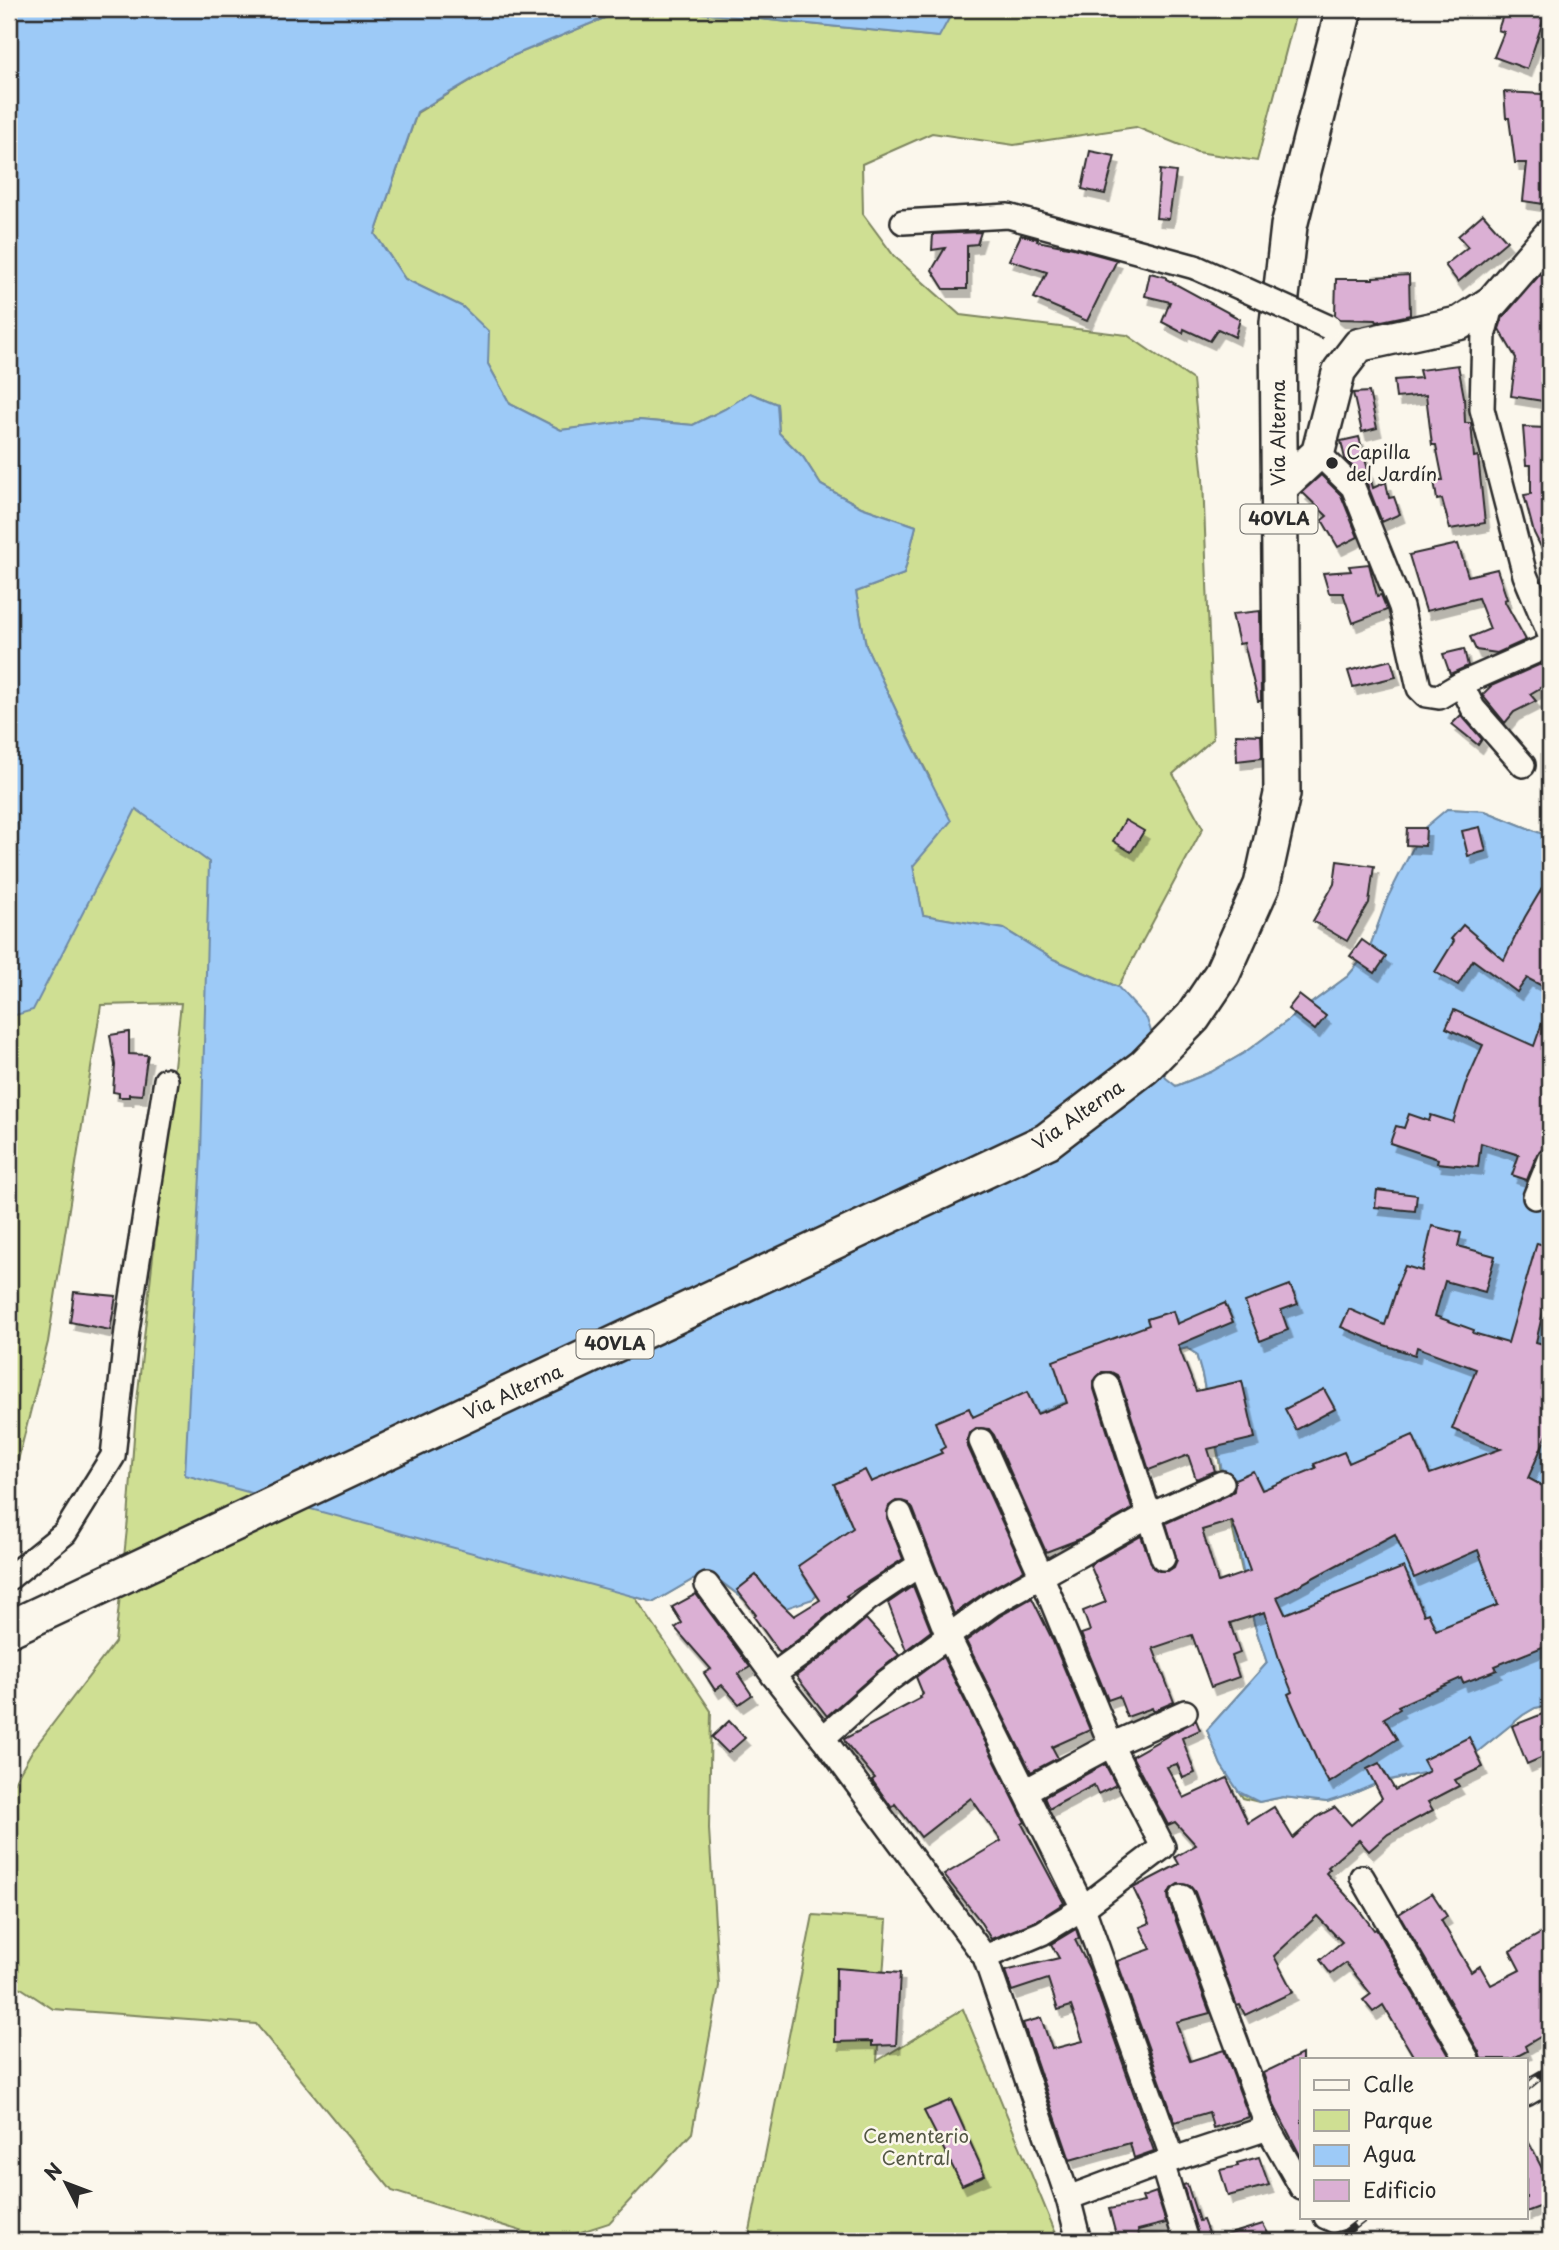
<svg xmlns="http://www.w3.org/2000/svg" width="1559" height="2250" viewBox="0 0 1559 2250" font-family="'Playpen Sans',sans-serif">
<style>
.green{fill:#cfdf93;stroke:#7d855f;stroke-width:2}
.water{fill:#9dcaf7;stroke:#6f8aa5;stroke-width:2}
.building{fill:#dbb0d4;stroke:#2b2b2b;stroke-width:2;fill-rule:evenodd;filter:url(#shadow)}
.lines{fill:none;stroke-linecap:round;stroke-linejoin:round}
.minor-casing{stroke:#2b2b2b;stroke-width:28}
.secondary-casing{stroke:#2b2b2b;stroke-width:37}
.primary-casing{stroke:#2b2b2b;stroke-width:40}
.minor{stroke:#fbf7ec;stroke-width:23}
.secondary{stroke:#fbf7ec;stroke-width:32}
.primary{stroke:#fbf7ec;stroke-width:35}
.rail-casing{stroke:#2b2b2b;stroke-width:8}
.rail{stroke:#fbf7ec;stroke-width:5;stroke-dasharray:16;stroke-linecap:butt}
.minor-bridge-casing{stroke:#2b2b2b;stroke-width:28;stroke-linecap:butt}
.minor-bridge{stroke:#fbf7ec;stroke-width:23}
.poi-dot{fill:#2b2b2b;stroke:#fbf7ec;stroke-width:2.5}
.labels{text-anchor:middle;stroke-width:5;stroke-linejoin:round;paint-order:stroke}
.shield{fill:#fbf7ec;stroke:#696865;stroke-width:2}
.shield-label{font-size:18px;font-weight:bold;fill:#2b2b2b}
.street-label{font-size:19px;fill:#2b2b2b;stroke:#fbf7ec}
.poi-label{font-size:19px;fill:#2b2b2b;stroke:#fbf7ec;text-anchor:start}
.park-label{font-size:19px;fill:#545845;stroke:#fbf7ec}
</style>
<defs>
<filter id="shadow"><feDropShadow dx="4.5" dy="8" stdDeviation="0" flood-color="#0004"/></filter>
</defs>
<rect width="100%" height="100%" fill="#fbf7ec"/>
<filter id="ink" filterUnits="userSpaceOnUse"><feTurbulence type="fractalNoise" baseFrequency=".0143" numOctaves="2"/><feDisplacementMap in="SourceGraphic" scale="14" xChannelSelector="R" yChannelSelector="G"/><feConvolveMatrix kernelMatrix="1 2 1 2 8 2 1 2 1" color-interpolation-filters="sRGB"/></filter>
<g filter="url(#ink)">
<g class="green">
<path d="M626,9H660L938,37L954,9H1297L1257,161L1197,152L1136,127L1014,145L932,133L862,164L863,214L894,256L960,315L1127,335L1193,380L1203,479L1213,739L1173,774L1203,828L1118,987L1053,959L1004,929L923,915L913,866L931,780L908,736L866,646L856,592L904,574L916,526L861,507L821,485L803,457L779,433L777,404L750,393L725,409L693,425L639,420L561,430L510,404L488,364L463,307L405,279L375,234L417,113L510,57Z"/>
<path d="M9,676L1176,1086L1211,1072L1244,1053L1348,976L1368,952L1384,910L1447,809L1485,811L1550,837V1036L1547,1038L1522,1175L1535,1197L1550,1206V1705L1535,1708L1523,1715L1476,1753L1442,1769L1380,1782L1352,1794L1327,1802L1283,1797L1259,1802L1243,1798L1221,1765L1207,1730L1267,1663L1254,1623L1222,1483L1219,1460L1202,1375L1196,1354L1187,1348L1164,1354L1074,1399L1004,1425L942,1453L891,1516L813,1599L753,1606L714,1577L692,1580L654,1602L635,1597L711,1711L709,1829L719,1986L692,2133L609,2223L553,2241L392,2191L256,2024L53,2009L9,1980V1791L32,1751L115,1642L128,1519L136,1410L181,1003L101,1005L48,1342L11,1488L9,1489Z"/>
<path d="M813,1915L887,1920L877,2061L963,2009L1059,2241H748Z"/>
</g>
<g class="water">
<path d="M9,9H626L510,57L417,112L375,234L405,279L463,307L489,332L488,364L510,404L561,430L639,420L693,425L725,409L750,393L777,404L779,433L803,457L821,485L861,507L916,526L904,574L856,592L866,646L908,736L951,821L913,866L923,915L1004,929L1053,959L1118,987L1147,1019L1166,1078L1176,1086L1211,1072L1244,1053L1348,976L1368,952L1388,897L1422,830L1447,809L1485,811L1550,837V1036L1547,1038L1522,1175L1535,1197L1550,1206V1705L1535,1708L1523,1715L1476,1753L1442,1769L1380,1782L1352,1794L1327,1802L1283,1797L1259,1802L1239,1792L1221,1765L1207,1730L1267,1663L1254,1623L1202,1375L1196,1354L1187,1348L1164,1354L1074,1399L1004,1425L942,1453L891,1516L813,1599L777,1611L753,1606L715,1577L692,1580L654,1602L185,1475L201,1154L209,862L136,809L33,1010L9,1017Z"/>
<path d="M660,9H954L939,37Z"/>
</g>
<g class="building">
<path d="M1505,9H1547L1527,69L1494,57L1504,32L1498,30Z"/>
<path d="M1504,92L1543,94L1550,156L1544,204L1523,201L1527,163H1515L1509,118H1506Z"/>
<path d="M1090,151L1115,156L1105,194L1082,189Z"/>
<path d="M1160,170L1176,172L1169,219L1156,218Z"/>
<path d="M1483,214L1507,241L1458,282L1445,265L1468,247L1458,236Z"/>
<path d="M981,232L977,244L967,245V289H944L932,270L945,248L932,250L933,234Z"/>
<path d="M1021,235L1038,239L1037,241L1073,248L1117,260L1087,321L1034,298L1047,272L1009,260Z"/>
<path d="M1550,263V300L1542,309L1550,316V359L1544,365L1543,401L1511,396L1516,358L1499,329L1503,317Z"/>
<path d="M1150,273L1166,277V279L1240,319L1235,337L1218,329L1210,341L1184,329L1183,333L1162,322L1170,302L1145,296Z"/>
<path d="M1409,275L1410,315L1377,322L1376,320L1340,319L1335,315L1336,279H1373V277Z"/>
<path d="M1458,365L1464,397L1465,423H1471L1474,457L1478,456L1485,523L1450,529L1442,499L1437,500L1434,480H1443L1436,445H1432L1426,395L1396,398L1394,380L1421,378L1419,370Z"/>
<path d="M1369,392L1377,428L1362,432L1353,393Z"/>
<path d="M1523,427L1546,428V447H1549L1548,468H1550V565L1534,533L1524,495L1531,494V465H1526Z"/>
<path d="M1359,437L1373,488L1386,482L1389,498L1394,497L1400,514L1382,522L1366,481L1345,459L1341,441Z"/>
<path d="M1321,475L1341,495L1358,537L1338,547L1322,520L1327,516L1302,492Z"/>
<path d="M1458,544L1468,576L1497,569L1507,599L1504,600L1526,640L1497,653L1476,650L1470,637L1490,629L1478,598L1426,611L1409,555Z"/>
<path d="M1369,564L1377,596L1381,595L1387,610L1353,623L1343,593H1329L1323,573L1351,571L1349,566Z"/>
<path d="M1260,611L1261,701H1258L1244,643L1239,644L1232,614Z"/>
<path d="M1464,649L1468,666L1450,674L1443,654Z"/>
<path d="M1391,660L1396,677L1353,687L1348,671Z"/>
<path d="M1541,664L1550,682L1530,694L1536,701L1514,712L1505,723L1482,695L1491,686Z"/>
<path d="M1461,715L1482,739L1478,745L1452,724Z"/>
<path d="M1236,734L1261,735L1262,758L1237,761Z"/>
<path d="M1125,820L1144,831L1131,852L1113,841Z"/>
<path d="M1480,827L1486,851L1468,856L1462,831Z"/>
<path d="M1407,828H1426L1425,846L1406,845Z"/>
<path d="M1337,861L1374,866L1369,903L1347,941L1313,921L1334,884Z"/>
<path d="M1550,875V990L1527,978L1517,992L1473,960L1458,985L1435,972L1454,941L1451,939L1463,925L1504,960L1525,917Z"/>
<path d="M1362,940L1386,957L1375,973L1350,956Z"/>
<path d="M1299,995L1326,1016L1315,1030L1288,1009Z"/>
<path d="M1548,1006H1550V1127L1543,1146L1547,1147L1537,1154L1527,1180L1512,1175L1519,1155L1481,1143L1478,1167L1437,1163L1438,1159L1390,1143L1396,1126L1404,1128L1409,1114L1429,1121L1431,1115L1453,1122L1465,1085L1483,1045L1446,1028L1454,1010L1534,1046Z"/>
<path d="M129,1032V1054L148,1055L146,1065L142,1095L129,1094V1097H119V1093L113,1092L115,1065L110,1035Z"/>
<path d="M1377,1190L1417,1195L1415,1211L1375,1207Z"/>
<path d="M1432,1226L1461,1233L1458,1246L1495,1256L1485,1292L1445,1281L1435,1316L1474,1330L1473,1333L1508,1343L1537,1243L1550,1247V1305L1545,1303L1536,1342L1550,1346V1428L1528,1478L1550,1490V1644L1495,1666L1497,1670L1463,1683L1461,1678L1398,1706L1400,1709L1384,1718L1397,1739L1329,1783L1319,1765L1288,1694L1292,1692L1280,1662L1265,1612L1230,1623L1240,1653L1232,1656L1239,1677L1211,1687L1192,1635L1153,1648L1174,1702L1153,1711L1152,1708L1127,1717L1119,1696L1108,1700L1081,1634L1090,1631L1083,1611L1106,1602L1090,1565L1141,1536L1153,1568L1159,1571H1168L1174,1567L1177,1560L1166,1523L1228,1495L1234,1491L1235,1479L1253,1471L1262,1490L1316,1468L1314,1464L1344,1452L1349,1463L1413,1435L1430,1474L1501,1449L1452,1429L1476,1369L1417,1347L1415,1355L1384,1345L1341,1327L1349,1309L1385,1325L1398,1285H1397L1405,1266L1422,1271ZM1232,1521L1250,1571L1218,1582L1202,1530ZM1395,1534L1414,1578L1478,1550L1498,1605L1436,1630L1428,1613L1424,1615L1404,1567L1285,1614L1277,1597Z"/>
<path d="M1290,1285L1298,1304L1281,1310L1288,1330L1260,1341L1245,1302Z"/>
<path d="M74,1292L116,1296L110,1330L70,1322Z"/>
<path d="M1225,1303L1233,1322L1178,1345L1196,1391L1242,1381L1255,1438L1208,1449L1215,1471L1196,1479L1188,1455L1149,1470L1120,1381L1117,1375L1111,1372H1102L1094,1381V1389L1132,1509L1080,1539L1046,1552L994,1435L989,1429L976,1428L969,1433L967,1440L968,1447L1024,1570L985,1592L954,1614L913,1509L908,1503L896,1501L889,1506L887,1518L903,1559L846,1596L848,1598L807,1633L780,1653L754,1617L756,1615L737,1590L756,1575L769,1592L794,1616L820,1600L798,1566L853,1528L834,1484L865,1470L871,1482L942,1453L940,1450L945,1447L935,1422L969,1408L973,1417L1027,1392L1037,1414L1067,1403L1053,1361L1149,1325L1147,1319L1173,1311L1177,1324Z"/>
<path d="M1324,1389L1335,1409L1296,1430L1285,1409Z"/>
<path d="M913,1586L931,1631L906,1650L888,1603Z"/>
<path d="M696,1594L750,1667L738,1674L752,1695L739,1704L722,1685L715,1690L704,1673L711,1669L675,1628L682,1623L672,1607Z"/>
<path d="M1032,1598L1052,1639L1090,1730L1052,1747L1058,1758L1031,1772L966,1641L1000,1616Z"/>
<path d="M866,1619L899,1655L877,1672L827,1716L796,1676L825,1655Z"/>
<path d="M943,1657L1025,1822L1022,1824L1064,1903L1036,1921L991,1939L978,1918L944,1875L1001,1841L971,1798L921,1837L895,1804L892,1808L872,1780L875,1778L845,1742L844,1739L921,1698L920,1697L923,1694L916,1677Z"/>
<path d="M1550,1711V1754L1527,1764L1512,1726Z"/>
<path d="M1196,1720L1200,1730L1182,1738L1195,1773L1183,1778L1177,1764L1167,1767L1184,1798L1227,1778L1248,1823L1274,1807L1293,1838L1318,1816L1335,1807L1351,1825L1382,1798L1367,1769L1379,1763L1395,1790L1429,1771L1423,1760L1469,1737L1483,1767L1455,1780L1459,1786L1428,1802L1433,1810L1388,1834L1369,1851L1359,1840L1328,1867L1330,1869L1326,1873L1356,1906L1374,1930L1376,1929L1451,2059H1415L1383,2005L1373,2012L1363,2000L1371,1994L1346,1963L1331,1974L1320,1960L1342,1942L1317,1916L1274,1956L1293,1992L1245,2015L1240,2005L1237,2006L1195,1892L1190,1886L1178,1884L1171,1889L1168,1895L1169,1902L1210,2013L1176,2022L1190,2061L1224,2050L1249,2117L1213,2128L1209,2112L1175,2122L1117,1961L1151,1949L1140,1927L1150,1923L1133,1888L1179,1864L1175,1857L1196,1845L1175,1822L1168,1825L1132,1756Z"/>
<path d="M729,1721L745,1738L728,1753L712,1737Z"/>
<path d="M1105,1764L1116,1785L1098,1794L1094,1785L1049,1809L1044,1797Z"/>
<path d="M1432,1893L1447,1916L1441,1920L1471,1972L1480,1966L1491,1985L1520,1970L1510,1951L1545,1931L1550,1941V2031L1525,2046L1527,2051L1512,2059H1481L1479,2052L1399,1914Z"/>
<path d="M1076,1929L1079,1938L1075,1940L1090,1970L1154,2151L1134,2158L1130,2143L1070,2160L1023,2023L1041,2018L1052,2049L1083,2041L1071,2006L1058,2010L1048,1979L1012,1991L1005,1971L1059,1958L1051,1944Z"/>
<path d="M836,1968L900,1973L896,2045L872,2046V2041L835,2042Z"/>
<path d="M1302,2054V2159L1276,2109L1263,2073Z"/>
<path d="M951,2100L985,2175L962,2185L924,2111Z"/>
<path d="M1526,2137L1550,2184V2203L1526,2212Z"/>
<path d="M1259,2157L1269,2185L1228,2196L1220,2170L1238,2166L1237,2163Z"/>
<path d="M1187,2184L1199,2221L1203,2220L1211,2241H1200L1183,2185Z"/>
<path d="M1156,2192L1166,2223L1138,2230L1139,2236L1117,2239L1109,2209L1144,2202L1142,2197Z"/>
<path d="M1263,2224L1272,2241H1221L1220,2237Z"/>
</g>
<g class="lines">
<defs>
<g id="minor">
<path d="M903,222L1008,216L1195,267"/>
<path d="M1492,302L1484,333L1482,409L1525,575L1550,635"/>
<path d="M1318,453L1353,487L1401,607L1419,688L1426,695L1439,697L1461,684L1550,645"/>
<path d="M1461,684L1473,708L1523,765"/>
<path d="M1535,1197L1550,1160"/>
<path d="M1107,1385L1163,1558"/>
<path d="M981,1441L1042,1577L1111,1745L1163,1847L1083,1908L1042,1933L985,1957"/>
<path d="M900,1514L948,1636L1083,1908L1173,2159"/>
<path d="M9,1578L65,1533L113,1456L127,1330L166,1080"/>
<path d="M707,1585L773,1675L823,1738L985,1957L1068,2198L1079,2241"/>
<path d="M773,1675L816,1644L868,1599L919,1565"/>
<path d="M823,1738L886,1682L992,1604L1148,1516L1222,1483"/>
<path d="M1025,1791L1111,1745L1185,1712"/>
<path d="M1362,1877L1467,2059"/>
<path d="M1182,1897L1268,2128L1302,2188"/>
<path d="M1526,2094L1550,2080"/>
<path d="M1162,2163L1186,2241"/>
<path d="M1068,2198L1162,2163L1268,2128"/>
<path d="M1326,2217L1333,2220L1344,2217"/>
</g>
<path id="secondary" d="M1278,490L1318,453L1339,371L1359,345L1460,323L1492,302L1550,235"/>
<path id="primary" d="M9,1629L1047,1141L1144,1067L1193,1017L1222,974L1262,885L1282,794L1278,323L1289,226L1344,9"/>
</defs>
<use href="#minor" class="minor-casing"/>
<use href="#secondary" class="secondary-casing"/>
<use href="#primary" class="primary-casing"/>
<use href="#minor" class="minor"/>
<use href="#secondary" class="secondary"/>
<use href="#primary" class="primary"/>
<defs>
<g id="rail">
<path d="M1526,2088L1550,2068"/>
<path d="M1327,2241L1345,2233L1366,2217"/>
</g>
</defs>
<use href="#rail" class="rail-casing"/>
<use href="#rail" class="rail"/>
<defs>
<path id="minor-bridge" d="M1195,267L1328,327"/>
</defs>
<use href="#minor-bridge" class="minor-bridge-casing"/>
<use href="#minor-bridge" class="minor-bridge"/>
</g>
</g>
<circle class="poi-dot" cx="1332" cy="463" r="7"/>
<g class="labels">
<g class="shield">
<rect x="1240.5" y="504.5" width="77" height="29" rx="5"/>
<rect x="576.5" y="1329.5" width="77" height="29" rx="5"/>
</g>
<g class="shield-label">
<text x="1279" y="525">40VLA</text>
<text x="615" y="1350">40VLA</text>
</g>
<g class="street-label">
<text transform="translate(1278 433) rotate(-90)" y="7">Via Alterna</text>
<text transform="translate(1078 1115) rotate(-35)" y="7">Via Alterna</text>
<text transform="translate(513 1392) rotate(-25)" y="7">Via Alterna</text>
</g>
<g class="poi-label">
<text x="1346" y="459">Capilla<tspan x="1346" dy="22">del Jardín</tspan></text>
</g>
<g class="park-label">
<text x="916" y="2143">Cementerio<tspan x="916" dy="22">Central</tspan></text>
</g>
</g>
<rect width="1559" height="2250" fill="none" stroke="#fbf7ec" stroke-width="35"/>
<rect x="18" y="18" width="1524" height="2215" fill="none" stroke="#2b2b2b" stroke-width="2.5" filter="url(#ink)"/>
<rect x="1300" y="2058" width="228" height="161" fill="#fbf7ec" stroke="#a8a59f" stroke-width="2"/>
<rect x="1314" y="2080" width="35" height="10" fill="#fbf7ec" stroke="#a8a59f" stroke-width="2"/>
<text x="1363" y="2092" font-size="21" fill="#2b2b2b">Calle</text>
<rect x="1314" y="2110" width="35" height="21" fill="#cfdf93" stroke="#a8a59f" stroke-width="2"/>
<text x="1363" y="2128" font-size="21" fill="#2b2b2b">Parque</text>
<rect x="1314" y="2145" width="35" height="21" fill="#9dcaf7" stroke="#a8a59f" stroke-width="2"/>
<text x="1363" y="2162" font-size="21" fill="#2b2b2b">Agua</text>
<rect x="1314" y="2180" width="35" height="21" fill="#dbb0d4" stroke="#a8a59f" stroke-width="2"/>
<text x="1363" y="2198" font-size="21" fill="#2b2b2b">Edificio</text>
<g transform="translate(66 2183) rotate(312)" stroke="#fbf7ec" stroke-width="5" paint-order="stroke">
<path d="M0-5L12 26L0 18L-12 26Z" fill="#2b2b2b"/>
<text y="-10" font-size="19" font-weight="bold" text-anchor="middle" fill="#2b2b2b">N</text>
</g>
</svg>
